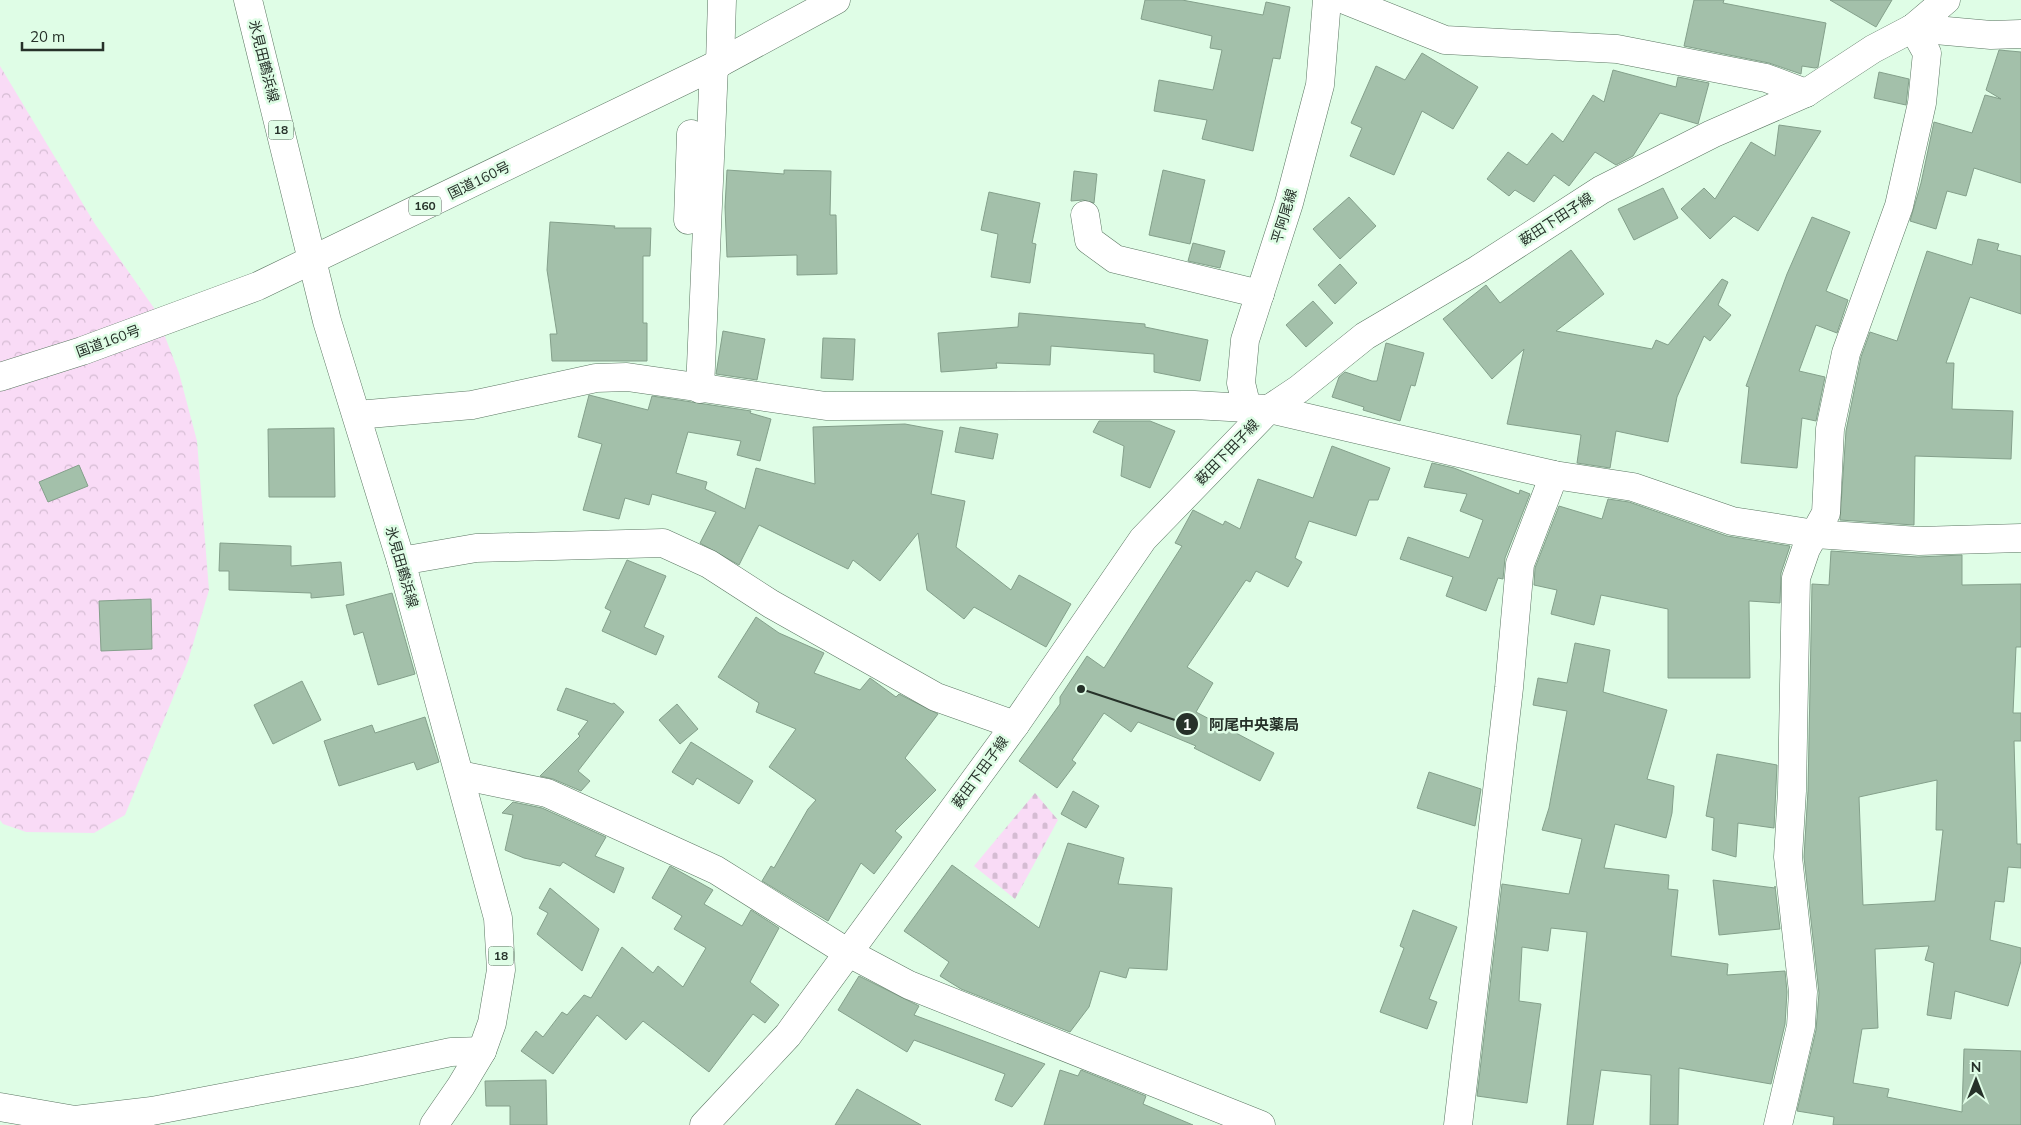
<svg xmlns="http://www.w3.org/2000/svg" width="2021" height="1125" viewBox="0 0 2021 1125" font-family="Mulish,'Noto Sans JP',sans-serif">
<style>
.forest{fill:url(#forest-crowns)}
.cemetery{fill:url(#cemetery-stones)}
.building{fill:#a3c0aa;stroke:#84a08b;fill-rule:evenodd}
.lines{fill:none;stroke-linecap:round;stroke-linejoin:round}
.street-casing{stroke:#5b7662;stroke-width:29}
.secondary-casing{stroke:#5b7662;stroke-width:29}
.primary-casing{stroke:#5b7662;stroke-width:29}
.highway-casing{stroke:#5b7662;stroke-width:29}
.street{stroke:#fff;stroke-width:28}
.secondary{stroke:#fff;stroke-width:28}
.primary{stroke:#fff;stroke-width:28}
.highway{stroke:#fff;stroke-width:28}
.labels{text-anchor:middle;stroke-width:5;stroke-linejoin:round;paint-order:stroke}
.shield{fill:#dffde6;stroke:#5e6e62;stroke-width:1}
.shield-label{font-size:12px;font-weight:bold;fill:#263129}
.street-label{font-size:14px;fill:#263129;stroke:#dffde6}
.leader{fill:none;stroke:#263129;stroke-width:2}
.callout-dot{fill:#263129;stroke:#dffde6;stroke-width:2}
.mark-label{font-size:15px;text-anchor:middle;font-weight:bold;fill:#fff}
.callout-label{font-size:15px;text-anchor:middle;font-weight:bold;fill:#263129;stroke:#dffde6;stroke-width:5;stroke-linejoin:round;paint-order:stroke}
</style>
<defs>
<pattern id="forest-crowns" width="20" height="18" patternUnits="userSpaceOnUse" patternTransform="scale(1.25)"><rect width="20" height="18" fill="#f9dbf6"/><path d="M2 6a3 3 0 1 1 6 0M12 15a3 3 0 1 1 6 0" fill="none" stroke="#d5bcd3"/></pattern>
<pattern id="cemetery-stones" width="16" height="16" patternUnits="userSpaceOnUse" patternTransform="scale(1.25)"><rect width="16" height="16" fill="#f9dbf6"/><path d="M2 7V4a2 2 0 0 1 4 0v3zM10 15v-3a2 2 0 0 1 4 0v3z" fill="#d5bcd3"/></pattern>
</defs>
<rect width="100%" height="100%" fill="#dffde6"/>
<path class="forest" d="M0,66L95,224L154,308L179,373L197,441L209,590L188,661L125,815L94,833L26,832L3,824L0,820Z"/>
<path class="cemetery" d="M1035,793L1058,820L1015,899L974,866Z"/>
<g class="building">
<path d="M1145,0H1182L1263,15L1266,2L1290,7L1280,59L1273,58L1253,151L1202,139L1207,120L1154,111L1159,80L1213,90L1222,50L1210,48L1212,36L1141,19Z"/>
<path d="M1694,0H1724L1723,3L1826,23L1818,67L1815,68L1802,66L1801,74L1769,63L1684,46Z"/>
<path d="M1830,0H1892L1876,27Z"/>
<path d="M1999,50L2021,52V183L1974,168L1966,196L1947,191L1936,229L1910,221L1921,183L1934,122L1972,133L1985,95L2001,99L1986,90Z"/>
<path d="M1422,53L1478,87L1453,129L1422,111L1394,175L1350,156L1362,128L1351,123L1376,66L1405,80Z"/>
<path d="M1613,70L1676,87L1678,77L1709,83L1698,124L1660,113L1633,156L1616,165L1595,152L1569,186L1554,175L1534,202L1515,190L1509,196L1487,179L1508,152L1527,165L1552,133L1563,142L1593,95L1604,102Z"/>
<path d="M1879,72L1909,79L1906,105L1874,98Z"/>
<path d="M1779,125L1821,131L1758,231L1734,216L1710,239L1681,209L1704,188L1715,199L1751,142L1775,156Z"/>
<path d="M727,170L784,174V170L831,171L830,215H836L837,274L797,275V255L727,257L725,207Z"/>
<path d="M1163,170L1205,180L1190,244L1149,235Z"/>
<path d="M1074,171L1097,174L1094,203L1083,200L1071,201Z"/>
<path d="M1663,188L1678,218L1634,240L1618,209Z"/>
<path d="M989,192L1040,203L1032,243L1036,244L1030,283L991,277L998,234L981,230Z"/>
<path d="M1349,197L1376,226L1340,259L1313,229Z"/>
<path d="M1812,217L1850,232L1826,291L1848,300L1837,333L1816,325L1799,371L1825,377L1816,421L1802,418L1797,468L1741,463L1749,387L1746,386L1787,274Z"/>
<path d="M550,222L615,226L614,228H651L650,256H643V323H647V361H552L550,334H557L547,270Z"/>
<path d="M1978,239L1999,244L1997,250L2021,256V314L1970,297L1946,363H1954L1952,409L2013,411L2011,459L1915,456L1914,525L1840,520L1846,431L1861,357L1870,332L1897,341L1927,251L1972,265Z"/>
<path d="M1193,243L1225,251L1220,268L1188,261Z"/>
<path d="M1571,250L1604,294L1556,331L1652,349L1656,340L1668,345L1722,279L1728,282L1718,305L1731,315L1710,341L1704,336L1677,397L1668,442L1616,431L1610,468L1577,463L1581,435L1507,424L1524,349L1492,379L1443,319L1486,285L1500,303Z"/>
<path d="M1340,264L1357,283L1335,304L1318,285Z"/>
<path d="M1313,301L1333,323L1306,347L1286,325Z"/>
<path d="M1019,313L1145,324V327L1208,340L1200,381L1154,372V354L1051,346L1050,365L996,363L997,368L941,372L938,333L1018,327Z"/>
<path d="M723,331L765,339L757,380L716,374Z"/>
<path d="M823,338L855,339L853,380L821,378Z"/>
<path d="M1386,343L1424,353L1415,386L1411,385L1400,421L1363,410L1364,407L1332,397L1339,377L1345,372L1372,381H1377Z"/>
<path d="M589,395L648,410L652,396L751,411L750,413L771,419L760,461L737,455L741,441L688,432L676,473L707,482L705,489L745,509L756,468L815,484L813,427L905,424L943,431L931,494L965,501L956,547L1011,590L1019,575L1071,604L1046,647L974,607L964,619L927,590L918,533L880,581L853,560L848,569L759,525L739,565L700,543L716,512L652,494L649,505L625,498L619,519L583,510L602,444L578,437Z"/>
<path d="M1099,421H1150L1175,431L1150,488L1121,476L1124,446L1093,432Z"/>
<path d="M960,427L998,434L993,459L955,452Z"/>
<path d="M334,428L335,497H269L268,429Z"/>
<path d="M1332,446L1390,468L1378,500H1369L1356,536L1309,521L1295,558L1302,562L1288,587L1256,571L1250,582L1246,580L1187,667L1213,683L1196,712L1274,753L1260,781L1194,748L1196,746L1138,722L1131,732L1104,713L1072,760L1076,763L1057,788L1019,761L1060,704V697L1087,656L1104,668L1182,546L1175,543L1193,510L1223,525L1225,521L1240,529L1258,479L1313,498Z"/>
<path d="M1432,463L1454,468L1519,494L1520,490L1530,494L1505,558L1503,579L1498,578L1486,611L1446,596L1453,577L1400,559L1408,537L1469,558L1483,520L1460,511L1467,494L1424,487Z"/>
<path d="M79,465L88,486L48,502L39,482Z"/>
<path d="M1608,499L1629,502L1727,536L1790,546L1781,573L1780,603L1749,601L1750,678H1668V609L1601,595L1594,625L1551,614L1557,590L1534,585L1535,568L1559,506L1602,519Z"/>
<path d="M220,543L291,546V566L341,562L344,595L311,598V593L229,590V571H219Z"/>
<path d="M1831,551L1918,557L1962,555V585L2021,584V647H2016L2013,713H2021V741H2014L2017,844H2021V868L2008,867L2004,902L1995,901L1990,940L2021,948V961L2008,1006L1955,991L1951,1019L1927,1015L1934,963L1925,960L1929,946L1875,949L1878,1028L1862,1029L1853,1083L1889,1089L1887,1097L1962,1112L1964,1049L2021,1051V1125H1833L1834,1117L1797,1111L1816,1030L1819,993L1804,857L1808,791L1812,584L1829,585ZM1937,780L1936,830H1943L1935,901L1863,905L1859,797Z"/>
<path d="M627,560L666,576L644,627L664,636L656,655L602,631L611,611L605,608Z"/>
<path d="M392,593L415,674L378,685L363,632L354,635L346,605Z"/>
<path d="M151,599L152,649L101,651L99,601Z"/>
<path d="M756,617L779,633L824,653L814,673L860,690L870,678L896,697L899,694L938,714L905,758L936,790L895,831L902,837L874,874L861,863L828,921L762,881L771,866L774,868L808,809L816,800L769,767L796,729L756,712L759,703L718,677Z"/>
<path d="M1575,643L1610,650L1603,692L1667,710L1647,779L1674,786L1672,813L1666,838L1615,824L1604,868L1669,875L1668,889L1678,890L1671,956L1728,964L1727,975L1785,971L1787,992L1785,1024L1771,1084L1679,1068L1678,1125H1650L1651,1075L1601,1070L1593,1125H1567L1587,932L1551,928L1548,951L1522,947L1519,1001L1541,1004L1527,1103L1477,1096L1502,884L1569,894L1582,839L1542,830L1549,808L1567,711L1533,705L1538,678L1567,683Z"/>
<path d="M302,681L321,720L273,744L254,705Z"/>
<path d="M566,688L612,704L614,703L624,712L578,771L590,781L581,791L553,779L540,776L580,736L578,734L588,721L557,710Z"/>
<path d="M677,704L698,729L680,744L659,720Z"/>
<path d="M425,717L439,762L417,770L414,762L339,786L324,741L372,725L375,733Z"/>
<path d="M691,742L753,781L739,804L697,778L693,785L672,772Z"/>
<path d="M1717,754L1777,765L1774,828L1738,823L1736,857L1712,850L1714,818L1706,816Z"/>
<path d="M1429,772L1481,789L1475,826L1417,808Z"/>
<path d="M1073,791L1099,806L1086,828L1061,814Z"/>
<path d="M513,802L542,808L606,837L595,856L624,868L614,893L563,862L560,866L524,858L505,850L513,815L502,813Z"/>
<path d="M1068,843L1124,858L1118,884L1172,888L1167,970L1129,968L1126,978L1100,971L1089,1007L1070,1032L961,989L940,976L949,962L904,931L952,865L1039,928Z"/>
<path d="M670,866L713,890L704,904L742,926L751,910L779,928L750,982L779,1005L765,1023L753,1014L709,1072L643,1021L626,1040L597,1015L553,1074L521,1051L536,1031L543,1037L562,1012L567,1015L584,995L591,998L622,947L653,973L658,966L683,987L706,948L674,929L682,916L652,898Z"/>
<path d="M1713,880L1775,888V886L1780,929L1719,935Z"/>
<path d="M550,888L599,929L582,971L537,934L548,913L539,908Z"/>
<path d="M1413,910L1457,927L1429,999L1437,1002L1427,1029L1380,1012L1404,948L1400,946Z"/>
<path d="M859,976L919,1006L914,1015L1045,1064L1012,1107L995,1100L1005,1074L914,1040L907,1052L838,1010Z"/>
<path d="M1060,1070L1078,1076L1081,1070L1146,1096L1143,1104L1193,1125H1044Z"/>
<path d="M546,1080L547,1125H510V1106H486L485,1081Z"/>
<path d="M857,1089L921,1125H835Z"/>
</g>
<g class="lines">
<defs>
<g id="street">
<path d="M1345,0L1445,40L1617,49L1766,78L1806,93"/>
<path d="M1913,28L1991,35L2021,34"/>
<path d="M720,63L722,0"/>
<path d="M1085,215L1089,240L1115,259L1260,294"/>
<path d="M688,220L691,134"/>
<path d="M700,389L714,66"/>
<path d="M1269,409L1554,475L1633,487L1732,521L1815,534L1919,541L2021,538"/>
<path d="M357,415L472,405L596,378L627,377L826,406L1194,405L1247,408"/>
<path d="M401,561L476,548L663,543L709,564L771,604L936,697L1015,725"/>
<path d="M460,775L547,793L716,870L847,952L909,985L1261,1125"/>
<path d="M0,1107L75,1120L152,1111L357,1072L451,1052L482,1051"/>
<path d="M1458,1125L1509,688L1520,564L1554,475"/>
<path d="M1778,1125L1801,1026L1803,992L1788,857L1792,791L1796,578L1806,549L1826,513L1830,429L1846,353L1899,206L1922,103L1927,53L1913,28"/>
</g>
<g id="secondary">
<path d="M1269,409L1247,408L1241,383L1245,340L1289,203L1320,85L1327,0"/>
<path d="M704,1125L788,1035L1015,725L1143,539L1269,409L1299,389L1365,336L1477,270L1601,190L1712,134L1806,93L1873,49L1913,28L1946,0"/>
</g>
<path id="primary" d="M248,0L327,321L401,561L498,918L501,970L492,1023L482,1051L461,1086L434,1125"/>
<path id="highway" d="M0,377L82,351L258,286L714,66L836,0"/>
</defs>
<use href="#street" class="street-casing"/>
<use href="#secondary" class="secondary-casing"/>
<use href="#primary" class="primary-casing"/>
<use href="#highway" class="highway-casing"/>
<use href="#street" class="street"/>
<use href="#secondary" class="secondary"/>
<use href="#primary" class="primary"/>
<use href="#highway" class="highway"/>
</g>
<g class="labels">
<g class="shield">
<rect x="268.5" y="120.5" width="25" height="19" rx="4"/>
<rect x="409" y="196.5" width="32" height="19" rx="4"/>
<rect x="488.5" y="946.5" width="25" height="19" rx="4"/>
</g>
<g class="shield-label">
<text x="281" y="134">18</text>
<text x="425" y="210">160</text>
<text x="501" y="960">18</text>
</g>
<g class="street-label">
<text transform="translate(264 61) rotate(76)" y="5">氷見田鶴浜線</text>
<text transform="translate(479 180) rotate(-26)" y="5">国道160号</text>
<text transform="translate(1284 216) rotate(-73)" y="5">平阿尾線</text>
<text transform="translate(1556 219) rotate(-33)" y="5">薮田下田子線</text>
<text transform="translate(108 341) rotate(-20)" y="5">国道160号</text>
<text transform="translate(1227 452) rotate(-46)" y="5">薮田下田子線</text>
<text transform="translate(402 567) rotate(74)" y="5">氷見田鶴浜線</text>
<text transform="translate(980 772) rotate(-54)" y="5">薮田下田子線</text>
</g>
</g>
<path class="leader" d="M1081 689L1187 724"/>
<g class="callout-dot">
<circle cx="1081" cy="689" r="5"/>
<circle cx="1187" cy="724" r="12"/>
</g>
<g class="mark-label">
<text x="1187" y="730">1</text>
</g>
<g class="callout-label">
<text x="1254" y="730">阿尾中央薬局</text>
</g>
<g transform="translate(1976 1080)" stroke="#dffde6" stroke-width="4" paint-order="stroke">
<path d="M0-4L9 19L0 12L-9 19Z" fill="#263129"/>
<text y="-8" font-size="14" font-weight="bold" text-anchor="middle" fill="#263129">N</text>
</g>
<path d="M22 42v8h81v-8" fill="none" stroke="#263129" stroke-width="2.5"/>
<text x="30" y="42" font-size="15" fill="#263129" stroke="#dffde6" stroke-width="4" paint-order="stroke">20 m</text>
</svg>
